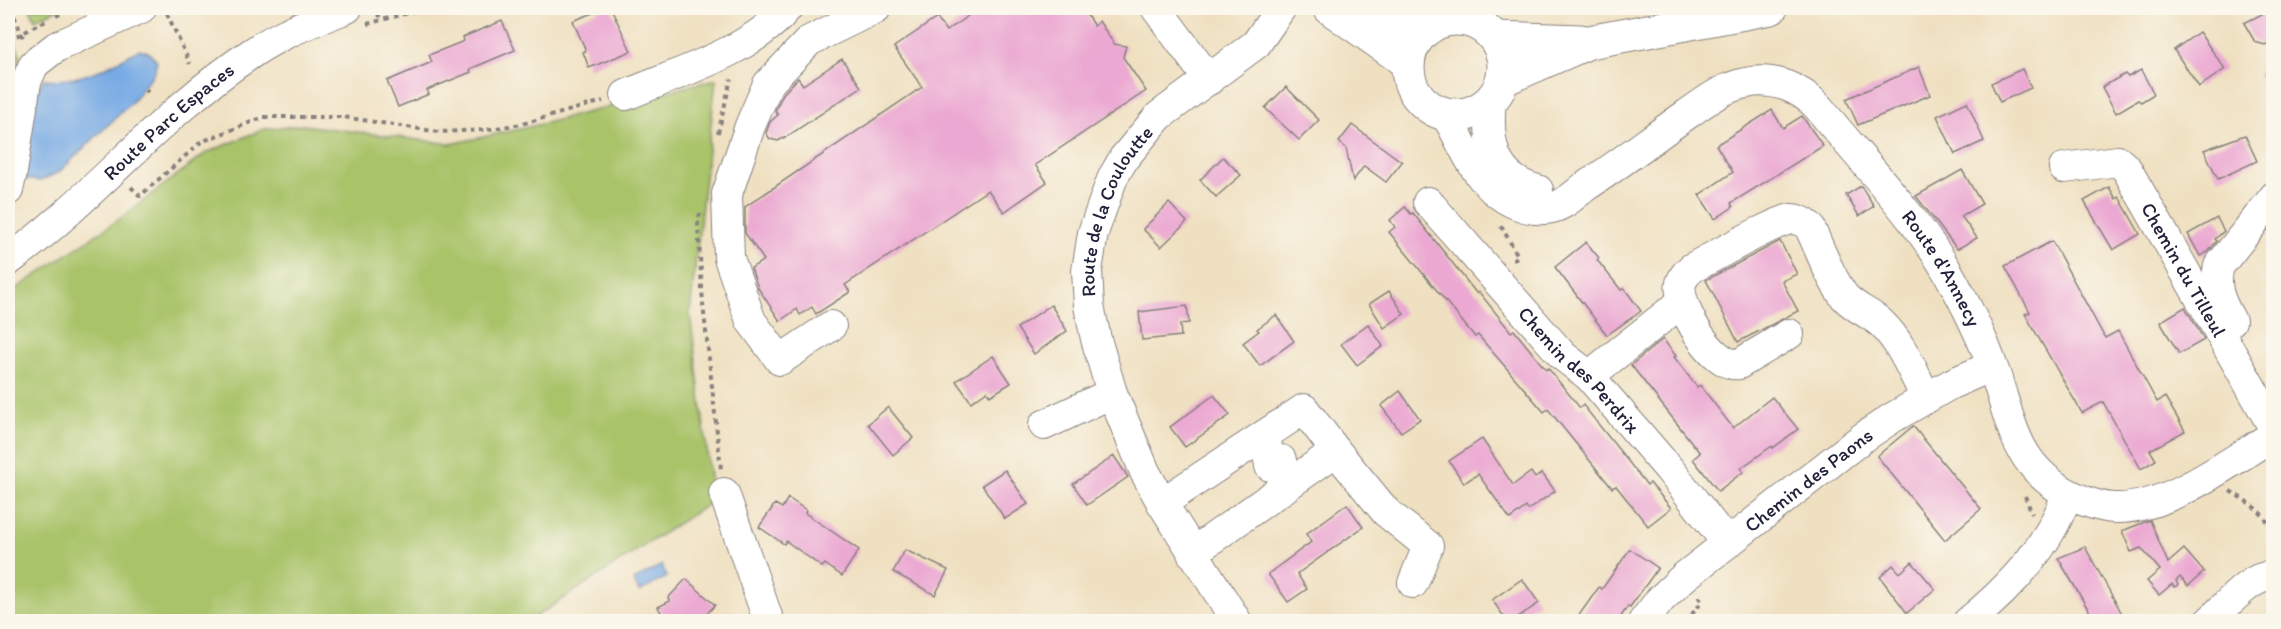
<svg xmlns="http://www.w3.org/2000/svg" width="2281" height="629" viewBox="0 0 2281 629" font-family="Itim,sans-serif">
<style>
.green{fill:#a9c369;stroke:#667252;stroke-width:1.5}
.water{fill:#78aae4;stroke:#4d6690;stroke-width:1.5}
.building{fill:#eba8d2}
.lines{fill:none;stroke-linecap:round;stroke-linejoin:round}
.minor-casing{stroke:#88817e;stroke-width:32}
.major-casing{stroke:#88817e;stroke-width:35}
.highway-casing{stroke:#88817e;stroke-width:35}
.path{stroke:#88817e;stroke-width:4;stroke-dasharray:4.5 4.5;stroke-linecap:butt}
.minor{stroke:#fff;stroke-width:30}
.major{stroke:#fff;stroke-width:33}
.highway{stroke:#fff;stroke-width:33}
.path-bridge{stroke:#88817e;stroke-width:4;stroke-dasharray:4.5 4.5;stroke-linecap:butt}
.labels{text-anchor:middle;stroke-width:4.5;stroke-linejoin:round;paint-order:stroke}
.street-label{font-size:20px;fill:#22223b;stroke:#fbf7ec}
</style>
<rect width="100%" height="100%" fill="#fbf7ec"/>
<filter id="ink" filterUnits="userSpaceOnUse"><feTurbulence type="fractalNoise" baseFrequency=".0167" numOctaves="2"/><feDisplacementMap in="SourceGraphic" scale="12" xChannelSelector="R" yChannelSelector="G"/><feConvolveMatrix kernelMatrix="1 2 1 2 8 2 1 2 1" color-interpolation-filters="sRGB"/></filter>
<filter id="wash" filterUnits="userSpaceOnUse"><feTurbulence type="fractalNoise" baseFrequency=".008" numOctaves="4" result="noise"/><feDisplacementMap in="SourceGraphic" scale="24" xChannelSelector="R" yChannelSelector="G"/><feGaussianBlur stdDeviation="1.35" result="paint"/><feColorMatrix in="noise" values="0 0 0 0 0 0 0 0 0 0 0 0 0 0 0 0 0 1.4 0 .05"/><feComposite in="paint" operator="in"/></filter>
<g filter="url(#wash)">
<rect width="100%" height="100%" fill="#efe0c1"/>
<g class="green">
<path d="M30,8H60L35,20Z"/>
<path d="M8,20L20,55L8,128Z"/>
<path d="M716,79L690,313L713,501L529,621L8,622V295L13,291L118,220L206,153L264,129L303,125L451,144L546,123Z"/>
</g>
<g class="water">
<path d="M140,49L148,52L157,61L154,73L132,102L59,172L40,181L25,179L28,104L44,79C79,84 110,66 140,49Z"/>
<path d="M2273,71V88L2268,91L2260,74Z"/>
<path d="M662,565L667,577L639,592L634,580Z"/>
</g>
<g id="blocks">
<g class="building">
<path d="M606,8H611L631,51L589,68L583,52L586,51L573,21Z"/>
<path d="M988,8H1082L1094,26L1099,21L1114,44L1126,46L1123,57L1146,91L1035,165L1047,182L1004,212L988,190L845,285L850,292L816,314L812,307L800,315L797,309L780,321L758,288L751,268L764,260L745,233V207L922,87L894,47L937,18L946,31L975,11L978,15Z"/>
<path d="M2274,8V40L2265,45L2255,42L2244,23Z"/>
<path d="M502,21L515,50L470,69L471,72L427,90L429,94L398,107L387,81L432,62L429,55L464,41L463,37Z"/>
<path d="M2199,32L2225,69L2199,87L2174,50Z"/>
<path d="M842,59L861,87L786,137L778,141L770,139L766,133L770,122L778,115L775,111L783,94L798,78L803,85Z"/>
<path d="M1919,67L1930,95L1858,125L1846,99Z"/>
<path d="M2022,69L2031,88L2000,102L1991,83Z"/>
<path d="M2141,70L2154,94L2141,102L2138,100L2116,113L2102,87L2125,74L2128,77Z"/>
<path d="M1286,87L1319,120L1299,140L1265,108Z"/>
<path d="M1967,102L1984,141L1955,154L1937,116Z"/>
<path d="M1772,110L1783,128L1802,116L1823,146L1731,203L1733,207L1715,219L1699,195L1733,172L1716,145Z"/>
<path d="M1352,125L1402,162L1386,182L1364,166L1353,181L1346,148L1339,142Z"/>
<path d="M2245,135L2257,161L2218,179L2204,150Z"/>
<path d="M1223,157L1241,175L1216,197L1200,180Z"/>
<path d="M1962,170L1982,204L1961,216L1977,238L1957,249L1916,196Z"/>
<path d="M1861,186L1874,206L1859,216L1846,195Z"/>
<path d="M2109,187L2116,199L2119,197L2140,234L2113,250L2084,201Z"/>
<path d="M1169,203L1187,222L1161,247L1143,229Z"/>
<path d="M1405,207L1411,214L1413,213L1477,294L1479,292L1511,332L1514,330L1546,370L1548,368L1580,408L1583,405L1647,485L1650,483L1671,508L1648,526L1616,486L1612,488L1548,409L1544,412L1478,335L1475,337L1389,232L1395,227L1390,220Z"/>
<path d="M2217,218L2224,231L2215,239L2217,241L2208,252L2200,256L2188,234Z"/>
<path d="M1780,241L1797,274L1782,281L1798,311L1738,342L1706,280Z"/>
<path d="M2052,241L2105,338L2118,331L2157,402L2165,397L2185,431L2150,450L2156,460L2141,469L2103,402L2082,413L2025,314L2030,312L2005,266Z"/>
<path d="M1586,242L1599,258L1597,260L1621,290L1624,288L1641,311L1607,335L1555,267Z"/>
<path d="M1389,291L1404,314L1384,328L1369,304Z"/>
<path d="M1051,305L1067,331L1034,354L1017,328Z"/>
<path d="M1187,306L1189,323L1180,324L1181,336L1142,340L1139,312Z"/>
<path d="M2185,307L2204,340L2179,354L2160,322Z"/>
<path d="M1276,315L1294,341L1260,366L1243,343L1259,331L1257,329Z"/>
<path d="M1368,324L1383,346L1357,365L1341,344Z"/>
<path d="M1663,339L1676,356L1674,357L1697,387L1700,385L1733,428L1772,397L1798,429L1773,448L1772,446L1741,468L1743,472L1718,491L1693,459L1700,453L1631,365Z"/>
<path d="M993,356L1011,383L990,396L987,391L971,402L956,381Z"/>
<path d="M1400,391L1420,419L1401,432L1381,406Z"/>
<path d="M1214,395L1230,415L1185,447L1170,427Z"/>
<path d="M888,407L913,438L893,455L868,424Z"/>
<path d="M1913,426L1981,509L1945,540L1877,456Z"/>
<path d="M1482,439L1513,485L1531,472L1535,478L1542,473L1555,491L1528,510L1526,507L1510,519L1478,474L1464,483L1449,461Z"/>
<path d="M1114,456L1128,477L1087,505L1073,484Z"/>
<path d="M1005,470L1028,504L1005,519L982,485Z"/>
<path d="M788,498L806,510L805,513L859,550L842,576L825,564L822,567L786,541L784,544L759,527L775,504L782,508Z"/>
<path d="M1347,504L1363,527L1297,574L1307,589L1288,602L1268,574L1311,542L1306,534Z"/>
<path d="M2150,520L2168,563L2184,549L2204,572L2188,586L2180,577L2176,581L2178,585L2174,587L2172,584L2159,595L2147,581L2160,570L2141,548L2131,552L2122,531Z"/>
<path d="M2085,547L2126,621H2095L2058,558Z"/>
<path d="M1630,549L1658,568L1630,607L1628,606L1618,621H1575L1599,587L1602,589Z"/>
<path d="M905,550L948,570L935,595L893,572Z"/>
<path d="M1912,562L1935,589L1907,613L1880,577L1893,565L1900,573Z"/>
<path d="M686,579L715,605L700,621L694,615L681,621H666L658,607L670,601L668,598Z"/>
<path d="M1522,579L1539,603L1512,621H1507L1492,600Z"/>
</g>
</g>
</g>
<g filter="url(#ink)">
<use href="#blocks" fill-opacity="0" stroke="#88817e" stroke-width="1.5"/>
<g class="lines">
<defs>
<g id="minor">
<path d="M1156,8L1209,80"/>
<path d="M626,95C675,74 754,50 787,8"/>
<path d="M1491,99C1487,140 1491,179 1538,190"/>
<path id="s1" d="M1445,113C1462,141 1473,176 1500,195C1515,206 1535,212 1552,208C1565,205 1575,194 1586,186C1620,164 1653,138 1686,115C1705,102 1723,87 1746,83C1774,77 1801,88 1819,108C1865,165 1921,221 1955,285C1969,311 1983,339 1993,368C2003,394 2008,424 2022,449C2033,470 2054,488 2075,497C2088,503 2100,507 2114,508C2168,510 2229,462 2274,435"/>
<path id="s2" d="M2064,168L2118,161L2126,168L2274,428"/>
<path d="M8,190L12,172L26,82L34,64L56,47L141,8"/>
<path id="s3" d="M1428,202L1563,356L1589,376L1669,469L1727,543"/>
<path id="s4" d="M8,261C94,198 162,112 252,53C281,33 314,21 347,8"/>
<path d="M2231,321C2221,303 2213,288 2219,266L2274,197"/>
<path d="M831,326L780,360L751,321L729,258L727,194L750,126L768,84L809,41L876,8"/>
<path d="M1789,334L1739,364C1713,369 1676,305 1681,283C1683,277 1687,272 1692,268C1710,259 1777,220 1792,219C1799,219 1804,222 1809,226C1820,249 1829,276 1844,296C1854,308 1870,313 1881,323C1902,343 1913,372 1926,398"/>
<path d="M1589,376L1682,302"/>
<path d="M1044,425L1112,393"/>
<path d="M1265,435L1270,466L1281,460L1284,488"/>
<path d="M1336,451L1386,512L1428,546L1413,583"/>
<path d="M724,493L769,622"/>
<path d="M1162,503L1304,409L1336,451L1192,553"/>
<path id="s5" d="M1237,622L1162,503L1145,472L1112,393L1096,339L1089,306L1087,271L1093,233L1106,196L1113,177L1124,158L1159,116L1256,44L1281,8"/>
<path id="s6" d="M1643,622L1660,600L1684,577L1861,439L1892,418L1951,384L1992,366"/>
<path d="M1968,622C2010,588 2050,546 2067,494"/>
<path d="M2209,622C2225,607 2251,574 2274,576"/>
</g>
<g id="major">
<path d="M1330,8L1408,63"/>
<path d="M1344,9L1387,21L1430,27"/>
<circle cx="1456" cy="67" r="48"/>
</g>
<g id="highway">
<path d="M1495,38L1581,41"/>
<path d="M1502,80L1589,42L1771,8"/>
</g>
</defs>
<use href="#minor" class="minor-casing"/>
<use href="#major" class="major-casing"/>
<use href="#highway" class="highway-casing"/>
<g class="path">
<path d="M11,8L24,40"/>
<path d="M167,13L190,64"/>
<path d="M378,13L380,21"/>
<path d="M56,16L74,8"/>
<path d="M1457,19L1468,8"/>
<path d="M367,24L426,8"/>
<path d="M33,27L46,21"/>
<path d="M145,89L151,95"/>
<path d="M718,133L731,79"/>
<path d="M131,187L140,196L201,142L264,117H343L439,132L484,130L522,124L603,101"/>
<path d="M700,213L698,225L703,304L721,469"/>
<path d="M1501,226L1518,256L1511,262"/>
<path d="M2230,491C2250,503 2270,515 2274,540"/>
<path d="M2025,496L2032,514"/>
<path d="M1689,622L1688,619L1702,602L1698,596"/>
</g>
<use href="#minor" class="minor"/>
<use href="#major" class="major"/>
<use href="#highway" class="highway"/>
<path class="path-bridge" d="M8,38L22,34L33,27"/>
</g>
</g>
<g class="labels">
<g class="street-label">
<text dy="7" stroke="none"><textPath href="#s4" startOffset="213">Route Parc Espaces</textPath></text>
<text dy="7" stroke="none"><textPath href="#s5" startOffset="453">Route de la Couloutte</textPath></text>
<text dy="7" stroke="none"><textPath href="#s2" startOffset="182">Chemin du Tilleul</textPath></text>
<text dy="7" stroke="none"><textPath href="#s1" startOffset="670">Route d'Annecy</textPath></text>
<text dy="7" stroke="none"><textPath href="#s3" startOffset="226">Chemin des Perdrix</textPath></text>
<text dy="7" stroke="none"><textPath href="#s6" startOffset="219">Chemin des Paons</textPath></text>
</g>
</g>
<rect width="2281" height="629" fill="none" stroke="#fbf7ec" stroke-width="30"/>
</svg>
